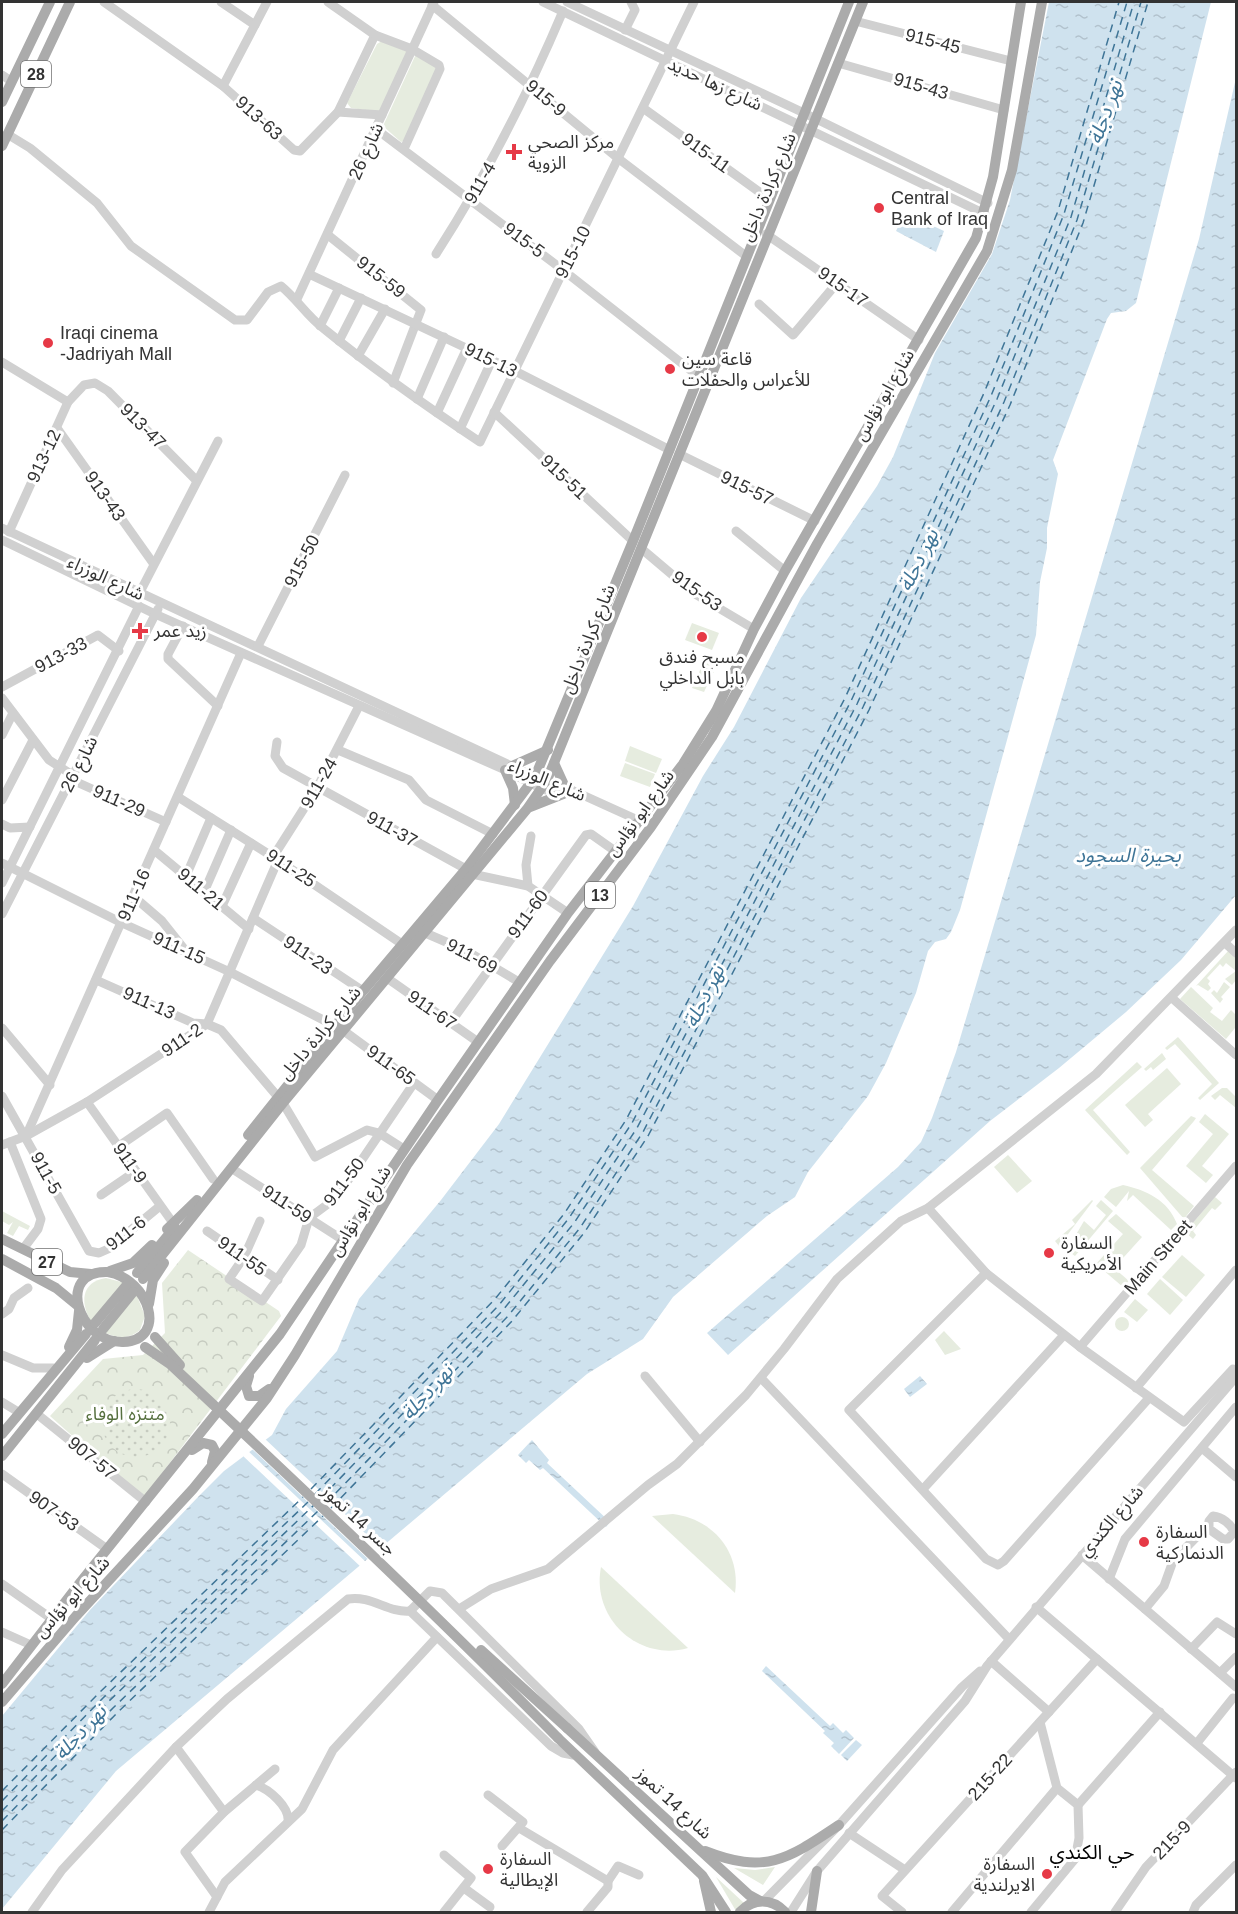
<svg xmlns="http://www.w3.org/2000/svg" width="1238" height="1914" viewBox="0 0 1238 1914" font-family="Helvetica,'Noto Sans Arabic',sans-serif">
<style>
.grass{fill:#e6ecdf}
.park{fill:url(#park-crowns)}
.garden{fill:url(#garden-dots)}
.water{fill:url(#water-ripples)}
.pier{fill:#fff}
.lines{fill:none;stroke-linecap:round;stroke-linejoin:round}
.ferry{stroke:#3f7597;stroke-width:1.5;stroke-dasharray:8 6;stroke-linecap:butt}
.minor{stroke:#d0d0d0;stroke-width:9}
.major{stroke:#ababab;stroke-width:10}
.major-bridge{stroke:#ababab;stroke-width:10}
.poi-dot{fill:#e63946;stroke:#fff;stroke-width:2}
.labels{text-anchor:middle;stroke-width:6;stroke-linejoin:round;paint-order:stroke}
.shield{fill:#fff;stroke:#707070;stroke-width:1.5}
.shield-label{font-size:16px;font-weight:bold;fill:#333}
.street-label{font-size:18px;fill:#333;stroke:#fff}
.poi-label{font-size:18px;fill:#333;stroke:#fff;text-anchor:start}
.park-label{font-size:18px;fill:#56703f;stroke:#fff}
.water-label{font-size:20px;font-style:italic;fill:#3f7597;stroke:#fff}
.neighbourhood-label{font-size:20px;fill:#000;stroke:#fff}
</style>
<defs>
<pattern id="park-crowns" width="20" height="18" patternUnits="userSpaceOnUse" patternTransform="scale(1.5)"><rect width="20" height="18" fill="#e6ecdf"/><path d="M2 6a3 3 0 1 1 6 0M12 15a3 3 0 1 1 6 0" fill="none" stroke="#c6cbc0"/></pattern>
<pattern id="garden-dots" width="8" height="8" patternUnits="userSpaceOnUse" patternTransform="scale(1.5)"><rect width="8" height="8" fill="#e6ecdf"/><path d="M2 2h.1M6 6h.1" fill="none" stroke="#c6cbc0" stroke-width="1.8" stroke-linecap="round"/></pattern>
<pattern id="water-ripples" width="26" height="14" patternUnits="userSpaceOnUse" patternTransform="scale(1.5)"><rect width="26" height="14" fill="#cfe2ee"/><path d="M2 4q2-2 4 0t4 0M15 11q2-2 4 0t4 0" fill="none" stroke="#b2c2cd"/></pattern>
</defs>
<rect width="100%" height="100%" fill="#fff"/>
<g class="grass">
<path d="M382,41L408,52L380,112L351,108L347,103L377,44Z"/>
<path d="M416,54L437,67L404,141L401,142L383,126Z"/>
<path d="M692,623L719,633L712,650L685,640Z"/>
<path d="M704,661L716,667L704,692L692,688Z"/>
<path d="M630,746L662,759L656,773L625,761Z"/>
<path d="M625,763L655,774L650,787L620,776Z"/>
<path d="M1229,950L1236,955V980L1232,985L1225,979L1236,971L1226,963L1223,967L1220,964L1207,978L1210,981L1208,984L1211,988L1208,991L1198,985L1196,986Z"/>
<path d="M1224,982L1230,987L1221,997L1223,999L1220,1003L1211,993L1214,990L1217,993Z"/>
<path d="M1191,987L1213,1008L1210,1012L1222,1021L1231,1010L1236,1015V1029L1235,1028L1226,1039L1180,999Z"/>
<path d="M1178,1037L1219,1083L1200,1100L1198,1098L1212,1084L1175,1044L1167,1050L1165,1048Z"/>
<path d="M1162,1053L1166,1059L1153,1070L1151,1067L1146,1071L1144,1069Z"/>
<path d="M1137,1062L1142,1067L1093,1110L1130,1152L1127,1155L1085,1110Z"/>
<path d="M1167,1068L1181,1084L1148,1114L1153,1120L1145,1127L1125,1105Z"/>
<path d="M1222,1088H1227L1236,1097V1108L1220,1095L1215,1100L1211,1096Z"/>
<path d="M1205,1114L1229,1134L1202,1166L1213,1175L1206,1183L1186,1166L1213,1134L1199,1122Z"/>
<path d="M1191,1116L1196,1118L1194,1121L1152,1170L1194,1206L1184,1219L1140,1168Z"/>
<path d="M1008,1155L1032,1181L1017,1193L994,1167Z"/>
<path d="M1123,1185C1146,1190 1168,1200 1177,1224L1171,1230L1133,1195L1127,1201L1129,1191L1116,1207L1104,1197L1111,1189Z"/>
<path d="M1215,1197L1222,1203L1215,1210L1212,1208L1193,1231L1196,1235L1193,1239L1185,1232Z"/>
<path d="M1092,1200L1093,1201L1059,1246L1055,1241L1075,1224L1072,1220Z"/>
<path d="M1101,1200L1113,1211L1075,1256L1067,1250L1084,1221L1094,1230L1106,1215L1096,1206Z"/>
<path d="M2,1211L30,1226L28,1230L19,1226L13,1236L7,1233L13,1222L9,1225L2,1221Z"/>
<path d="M1116,1214L1142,1237L1114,1268L1129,1281L1123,1287L1096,1264L1123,1234L1108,1221Z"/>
<path d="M1182,1255L1205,1275L1186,1297L1162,1277Z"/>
<path d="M106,1278L125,1283L92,1323C80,1304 80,1282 106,1278Z"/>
<path d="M1160,1279L1183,1300L1170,1315L1147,1294Z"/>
<path d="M135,1291L145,1316L140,1330C128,1340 117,1338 103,1332Z"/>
<path d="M1135,1299L1148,1310L1137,1322L1124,1312Z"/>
<circle cx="1122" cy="1324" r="7"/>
<path d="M944,1331L961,1349L945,1355L935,1340Z"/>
<path d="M673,1514C713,1519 741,1552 735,1593L652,1516Z"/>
<path d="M601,1567L688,1648C638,1662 591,1618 601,1567Z"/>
<path d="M775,1867L763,1885L734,1868L755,1870Z"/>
<path d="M716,1877L744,1903L736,1911Z"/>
</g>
<path class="park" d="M188,1250L279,1311L281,1316L144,1497L123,1481L50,1416L103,1359L143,1355L165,1333L162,1283Z"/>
<circle class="garden" cx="136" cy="1423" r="34"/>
<g class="water">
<path d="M1049,2H1211L1136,303L1126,311L1111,313L1107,319L1053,460L1058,474L1047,528V548L1040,582L1036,635L960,910L951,932L946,939L935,942L928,951L916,993L886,1063L868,1096L808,1172L795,1197L767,1216L673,1297L643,1339L587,1374L116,1771L2,1909V1716L90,1610L198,1497L224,1471L272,1435L286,1409L337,1351L359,1299L441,1200L499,1124L633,906L703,776L734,727L801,598L877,486L893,457L935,353L992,254L1010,200Z"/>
<path d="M1236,78V895L1181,960L1126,1012L1059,1068L990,1121L728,1355L707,1333L898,1167L921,1142L932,1118L956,1052L1199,239Z"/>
<path d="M905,213L944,231L936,252L896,231Z"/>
<path d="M920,1376L927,1384L910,1397L904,1389Z"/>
<path d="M532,1440L549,1460L547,1463L610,1522L606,1527L543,1468L540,1470L529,1460L526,1463L518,1455Z"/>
<path d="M766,1666L830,1726L833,1723L843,1733L846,1730L854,1738L839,1754L831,1746L834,1743L823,1733L825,1731L762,1671Z"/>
<path d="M856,1740L862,1745L847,1761L841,1755Z"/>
</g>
<g class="pier">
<path d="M264,1438L383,1550L370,1561L251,1448Z"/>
<path d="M247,1450L367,1563L362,1568L242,1455Z"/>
</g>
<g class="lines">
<g class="ferry">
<path d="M311,1489L495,1299L564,1214L626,1120L845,698L984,393L1058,211L1119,2"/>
<path d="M315,1494L499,1305L569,1218L632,1123L851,701L991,396L1064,214L1127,2"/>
<path d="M320,1499L503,1310L574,1223L637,1128L857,704L997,399L1071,217L1134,2"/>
<path d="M326,1503L508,1316L580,1228L643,1132L863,707L1004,402L1077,220L1141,2"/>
<path d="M331,1508L512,1321L584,1233L648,1136L869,710L1010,405L1083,223L1148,2"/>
<path d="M2,1791L99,1693L303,1497"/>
<path d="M2,1801L103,1698L308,1502"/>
<path d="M2,1811L108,1702L314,1505"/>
<path d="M2,1821L113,1708L318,1511"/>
<path d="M2,1830L118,1712L323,1516"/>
</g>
<g class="minor">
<path d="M104,2L223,86L294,150L300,151L338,112L375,35"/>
<path d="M221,2L255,25"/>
<path d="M328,2L375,35L412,49L439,65L440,69L404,149"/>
<path d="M543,2L985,214"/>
<path d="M567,2L804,113L988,203"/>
<path d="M432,5L619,159L746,256"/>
<path d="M855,21L1011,61"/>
<path d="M625,30L635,10L631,2"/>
<path d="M838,63L1004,110"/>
<path d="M2,75L11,81"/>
<path d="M223,86L267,2"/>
<path d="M643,108L769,199"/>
<path d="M338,112L382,115"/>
<path d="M376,129L563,270L698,376"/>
<path d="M7,134L30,148L97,203L131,246L235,320H247L268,292L281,286C297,299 307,316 323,328C373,369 426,406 480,442L694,2"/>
<path d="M766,234L919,340"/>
<path d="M328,235L421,310L393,383"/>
<path d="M436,254C486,176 527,96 563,11"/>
<path d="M311,275L515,371L670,450"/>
<path d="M297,299L434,2"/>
<path d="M759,304L793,335L837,283"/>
<path d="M320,326L339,288"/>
<path d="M339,341L361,298"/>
<path d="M358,356L385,309"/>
<path d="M2,362L68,402"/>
<path d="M417,399L444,337"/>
<path d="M494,412L633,541"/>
<path d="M437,413L467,348"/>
<path d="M57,428L153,563"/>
<path d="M460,429L492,360"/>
<path d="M679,454L815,521"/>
<path d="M2,528L535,777L565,787L640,821"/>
<path d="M736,531L785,571"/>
<path d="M9,532L68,402L84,385L95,383L108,391L196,480"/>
<path d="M2,540L155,614L505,770L542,789L565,794"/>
<path d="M643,550L695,594L754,629"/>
<path d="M139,594L218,441"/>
<path d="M183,626L168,654V659L218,706"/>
<path d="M258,646L345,475"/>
<path d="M2,687L98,635L119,651"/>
<path d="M2,698L49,760L74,776"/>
<path d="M2,735L13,713"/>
<path d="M277,742L275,756L283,768L466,869"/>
<path d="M338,750L409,780L426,800L493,834"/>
<path d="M72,780L166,822"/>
<path d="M178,797L278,860L402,944"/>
<path d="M2,800L33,740"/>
<path d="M2,824L10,828L30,827"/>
<path d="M154,850L249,929"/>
<path d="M273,857L317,788L359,706"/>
<path d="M2,863L122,923L230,972L335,1026"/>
<path d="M472,874L528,886L568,913"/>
<path d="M186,876L211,818"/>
<path d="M2,883L139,606"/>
<path d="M528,886L526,865L531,836"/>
<path d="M204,892L231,830"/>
<path d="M133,896L162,921L185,950"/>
<path d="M222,906L251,843"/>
<path d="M2,914L158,609"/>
<path d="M253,918L363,991"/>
<path d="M423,932L467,951L519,982"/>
<path d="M1225,943L1236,953"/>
<path d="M387,978L478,1042"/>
<path d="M96,980L193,1023L207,1024L221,1030L278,1097"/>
<path d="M1172,998L1236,1055"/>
<path d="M451,1022L586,835L591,834L615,851"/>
<path d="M2,1028L50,1085"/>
<path d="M344,1031L438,1100"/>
<path d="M2,1096L89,1251L99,1253L108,1249L160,1206"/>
<path d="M87,1102L173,1223"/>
<path d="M283,1103L315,1157L367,1130L379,1133L404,1149"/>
<path d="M26,1136L241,653"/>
<path d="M10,1142L41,1219L38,1229L23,1249"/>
<path d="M2,1145L26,1136L87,1102L207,1024L278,860"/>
<path d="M119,1146L167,1113L213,1179"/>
<path d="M231,1168L343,1240"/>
<path d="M101,1195L136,1171"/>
<path d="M928,1208L986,1273L1080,1347L1184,1422L1233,1369L1236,1370"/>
<path d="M260,1221L244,1257L229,1279L262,1301L301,1245L309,1218L336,1198L414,1083"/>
<path d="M207,1231L278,1280"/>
<path d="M986,1273L849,1410L986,1559L998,1565L1004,1561L1149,1398"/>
<path d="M2,1314L9,1309L14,1298L28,1288"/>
<path d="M1080,1347L1236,1166"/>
<path d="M2,1355L33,1368H53"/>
<path d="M645,1376L700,1442"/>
<path d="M761,1378L1009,1639"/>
<path d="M1136,1388L1236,1270"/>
<path d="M2,1402L20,1413"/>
<path d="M37,1414L146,1502"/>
<path d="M1202,1448L1236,1477"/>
<path d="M2,1474L107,1549"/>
<path d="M924,1488L1064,1335"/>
<path d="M1213,1516C1222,1517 1231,1524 1234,1532L1228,1539H1223L1209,1529V1521Z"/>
<path d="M1082,1555L1236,1687"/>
<path d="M1109,1579L1125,1539L1236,1407"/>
<path d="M2,1584L52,1619"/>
<path d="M1036,1607L1236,1778"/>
<path d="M459,1609L491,1589L548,1569L648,1485L677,1464L746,1395L784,1349L837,1279L901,1221L928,1208L1096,1074L1236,930"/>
<path d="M1145,1609L1164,1586L1173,1561L1208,1525"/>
<path d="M410,1611L430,1591L442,1593L579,1729L595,1752"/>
<path d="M2,1632L31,1645"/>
<path d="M1191,1649L1217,1622L1236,1634"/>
<path d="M991,1661L1049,1712"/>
<path d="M1220,1673L1236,1657"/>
<path d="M1197,1743L1233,1698"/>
<path d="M176,1747L224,1812"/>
<path d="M256,1785C269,1789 290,1807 288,1822"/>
<path d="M488,1795L523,1822L502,1846"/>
<path d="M1078,1805L1160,1712"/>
<path d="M519,1828L608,1881V1887L587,1912"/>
<path d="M849,1833L905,1870"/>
<path d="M608,1881L618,1866L639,1875"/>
<path d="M464,1888L490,1907"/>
<path d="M217,1897L185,1852L224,1812L275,1769"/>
<path d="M764,1901L839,1825L962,1687L980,1671"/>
<path d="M32,1912L62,1870L176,1747L227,1699L348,1599C371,1595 388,1613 410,1611L551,1746L563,1753L573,1755"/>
<path d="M209,1912L225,1882L302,1809L333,1750L437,1637"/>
<path d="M444,1912L471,1878L444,1855"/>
<path d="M791,1912L817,1871L965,1701L987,1666L1236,1377"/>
<path d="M902,1912L882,1896L1097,1659"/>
<path d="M952,1912L1057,1788"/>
<path d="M1031,1912L1075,1859L1079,1838L1078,1805L1057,1788L1040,1722"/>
<path d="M1115,1912L1146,1867L1236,1772"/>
<path d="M1193,1912L1196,1905L1236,1865"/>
</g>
<g class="major">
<path d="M2,102L50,2"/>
<path d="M2,146L70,2"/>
<path d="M554,763L565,787"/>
<path d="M512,766L548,750"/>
<path d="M505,770L513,788L515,805"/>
<path d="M530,807L563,794"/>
<path d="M248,1135L363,991L466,869L535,777L633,541L849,2"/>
<path d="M167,1229L197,1200"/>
<path d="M2,1239L70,1272L91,1274"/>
<path d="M2,1259L56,1288L78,1306"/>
<path d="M110,1271L133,1263L152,1245"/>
<path d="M108,1272C149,1279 169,1340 123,1342C78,1343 55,1270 108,1272Z"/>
<path d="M137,1273L175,1227"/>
<path d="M143,1279L283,1103L527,809L547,780L863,2"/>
<path d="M149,1304L153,1280L164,1263"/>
<path d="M95,1323L126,1286"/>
<path d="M103,1329L133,1292"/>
<path d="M69,1347L77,1330L79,1311"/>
<path d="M87,1358L114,1341"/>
<path d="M249,1376L246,1386L249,1396H259L269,1389"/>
<path d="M2,1434L86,1334"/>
<path d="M192,1450L203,1443L212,1445L215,1451L212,1462"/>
<path d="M2,1456L95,1340"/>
<path d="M2,1684L79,1584L280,1334L438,1100L568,913L683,764L716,711L754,629L785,571L976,238L993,177L1021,2"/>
<path d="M2,1702L76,1616L193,1489L267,1398L295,1355L407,1165L550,961L651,827L712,737L817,544L987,251L1012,170L1042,2"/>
<path d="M567,1728L749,1895L760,1901"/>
<path d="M558,1738L702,1875L726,1912"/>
<path d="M705,1851C766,1875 788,1859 839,1825"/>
<path d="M704,1881L711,1912"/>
<path d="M740,1912C753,1898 772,1898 785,1912"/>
<path d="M811,1912L817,1871"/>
</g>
<g class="major-bridge">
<path d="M155,1337L180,1365"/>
<path d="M145,1347L170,1364C301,1487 432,1610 558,1738"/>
<path d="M481,1650L567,1728"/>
</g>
</g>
<g class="poi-dot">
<path d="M511 143h6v6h6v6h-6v6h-6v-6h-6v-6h6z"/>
<circle cx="879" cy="208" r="6"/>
<circle cx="48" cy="343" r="6"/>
<circle cx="670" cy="369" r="6"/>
<path d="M137 622h6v6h6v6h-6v6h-6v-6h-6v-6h6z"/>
<circle cx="702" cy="637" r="6"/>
<circle cx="1049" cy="1253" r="6"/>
<circle cx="1144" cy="1542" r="6"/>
<circle cx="488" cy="1869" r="6"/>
<circle cx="1047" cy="1874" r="6"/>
</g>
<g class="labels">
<g class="shield">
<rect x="21" y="61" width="30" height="26" rx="4.5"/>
<rect x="585" y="882" width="30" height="26" rx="4.5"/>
<rect x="32" y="1249" width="30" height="26" rx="4.5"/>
</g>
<g class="shield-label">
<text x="36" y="80">28</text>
<text x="600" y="901">13</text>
<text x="47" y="1268">27</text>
</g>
<g class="street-label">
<text transform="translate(933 41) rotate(14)" y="6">915-45</text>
<text transform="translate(715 84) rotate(25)" y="6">شارع زها حديد</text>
<text transform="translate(921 86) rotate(16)" y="6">915-43</text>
<text transform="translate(546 98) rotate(40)" y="6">915-9</text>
<text transform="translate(259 118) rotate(42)" y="6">913-63</text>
<text transform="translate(366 151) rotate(-66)" y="6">شارع 26</text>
<text transform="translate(706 153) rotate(36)" y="6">915-11</text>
<text transform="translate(480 183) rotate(-60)" y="6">911-4</text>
<text transform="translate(768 187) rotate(-67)" y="6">شارع كرادة داخل</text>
<text transform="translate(524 240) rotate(37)" y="6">915-5</text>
<text transform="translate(573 252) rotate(-63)" y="6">915-10</text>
<text transform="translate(381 277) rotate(38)" y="6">915-59</text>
<text transform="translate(843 287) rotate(35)" y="6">915-17</text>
<text transform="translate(491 360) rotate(26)" y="6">915-13</text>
<text transform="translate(884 395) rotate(-60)" y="6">شارع ابو نؤاس</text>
<text transform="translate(143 426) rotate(45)" y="6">913-47</text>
<text transform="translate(44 456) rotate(-65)" y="6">913-12</text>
<text transform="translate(564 477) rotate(43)" y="6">915-51</text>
<text transform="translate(747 488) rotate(26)" y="6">915-57</text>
<text transform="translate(105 496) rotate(55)" y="6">913-43</text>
<text transform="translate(302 561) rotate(-63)" y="6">915-50</text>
<text transform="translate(106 578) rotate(25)" y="6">شارع الوزراء</text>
<text transform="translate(697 591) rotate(35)" y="6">915-53</text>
<text transform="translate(588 639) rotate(-68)" y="6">شارع كرادة داخل</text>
<text transform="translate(61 655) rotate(-28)" y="6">913-33</text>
<text transform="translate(79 764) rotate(-63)" y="6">شارع 26</text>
<text transform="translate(547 780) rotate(23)" y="6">شارع الوزراء</text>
<text transform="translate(319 783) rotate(-60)" y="6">911-24</text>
<text transform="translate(119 801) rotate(24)" y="6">911-29</text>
<text transform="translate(640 813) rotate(-54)" y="6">شارع ابو نؤاس</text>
<text transform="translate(392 829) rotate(29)" y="6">911-37</text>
<text transform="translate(291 868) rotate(33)" y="6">911-25</text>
<text transform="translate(201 889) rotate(40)" y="6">911-21</text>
<text transform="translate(134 895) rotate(-66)" y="6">911-16</text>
<text transform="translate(528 914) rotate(-54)" y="6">911-60</text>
<text transform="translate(179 948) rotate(24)" y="6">911-15</text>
<text transform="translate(308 955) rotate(34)" y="6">911-23</text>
<text transform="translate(472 956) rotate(28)" y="6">911-69</text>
<text transform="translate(149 1003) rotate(24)" y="6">911-13</text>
<text transform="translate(432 1010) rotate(35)" y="6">911-67</text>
<text transform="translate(320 1033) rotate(-50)" y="6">شارع كرادة داخل</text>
<text transform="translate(182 1040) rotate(-34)" y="6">911-2</text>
<text transform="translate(391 1065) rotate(36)" y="6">911-65</text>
<text transform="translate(130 1163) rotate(55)" y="6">911-9</text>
<text transform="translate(46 1173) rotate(61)" y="6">911-5</text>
<text transform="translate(344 1182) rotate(-53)" y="6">911-50</text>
<text transform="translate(287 1204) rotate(33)" y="6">911-59</text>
<text transform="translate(360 1211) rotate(-59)" y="6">شارع ابو نؤاس</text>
<text transform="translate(126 1233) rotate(-38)" y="6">911-6</text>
<text transform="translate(242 1256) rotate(35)" y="6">911-55</text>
<text transform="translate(1158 1257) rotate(-49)" y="6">Main Street</text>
<text transform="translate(92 1458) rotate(39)" y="6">907-57</text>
<text transform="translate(54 1511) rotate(35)" y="6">907-53</text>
<text transform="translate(359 1520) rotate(43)" y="6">جسر 14 تموز</text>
<text transform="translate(1111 1521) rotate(-49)" y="6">شارع الكندي</text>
<text transform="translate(72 1597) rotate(-48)" y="6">شارع ابو نؤاس</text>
<text transform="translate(990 1777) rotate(-48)" y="6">215-22</text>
<text transform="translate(674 1803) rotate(43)" y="6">شارع 14 تموز</text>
<text transform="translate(1172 1840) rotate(-46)" y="6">215-9</text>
</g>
<g class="poi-label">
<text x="528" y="148">مركز الصحي<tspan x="528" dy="21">الزوية</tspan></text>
<text x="891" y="204">Central<tspan x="891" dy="21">Bank of Iraq</tspan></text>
<text x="60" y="339">Iraqi cinema<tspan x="60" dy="21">-Jadriyah Mall</tspan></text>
<text x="682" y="365">قاعة سين<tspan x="682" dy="21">للأعراس والحفلات</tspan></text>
<text x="154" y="637">زيد عمر</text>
<text x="702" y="663" text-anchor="middle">مسبح فندق<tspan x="702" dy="21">بابل الداخلي</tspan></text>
<text x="1061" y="1249">السفارة<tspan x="1061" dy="21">الأمريكية</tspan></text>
<text x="1156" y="1538">السفارة<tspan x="1156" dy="21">الدنماركية</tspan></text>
<text x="500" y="1865">السفارة<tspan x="500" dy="21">الإيطالية</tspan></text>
<text x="1035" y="1870" text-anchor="end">السفارة<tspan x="1035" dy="21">الايرلندية</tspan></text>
</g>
<g class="park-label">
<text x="125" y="1420">متنزه الوفاء</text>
</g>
<g class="water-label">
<text transform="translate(1105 112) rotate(-70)" y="7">نهر دجلة</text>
<text transform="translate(918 560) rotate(-64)" y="7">نهر دجلة</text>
<text x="1128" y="862">بحيرة السجود</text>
<text transform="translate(704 996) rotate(-64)" y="7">نهر دجلة</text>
<text transform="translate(427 1392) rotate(-48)" y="7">نهر دجلة</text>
<text transform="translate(80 1732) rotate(-47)" y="7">نهر دجلة</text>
</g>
<g class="neighbourhood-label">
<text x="1092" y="1859">حي الكندي</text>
</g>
</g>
<rect width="1238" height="1914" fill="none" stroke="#333333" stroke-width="6"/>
</svg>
